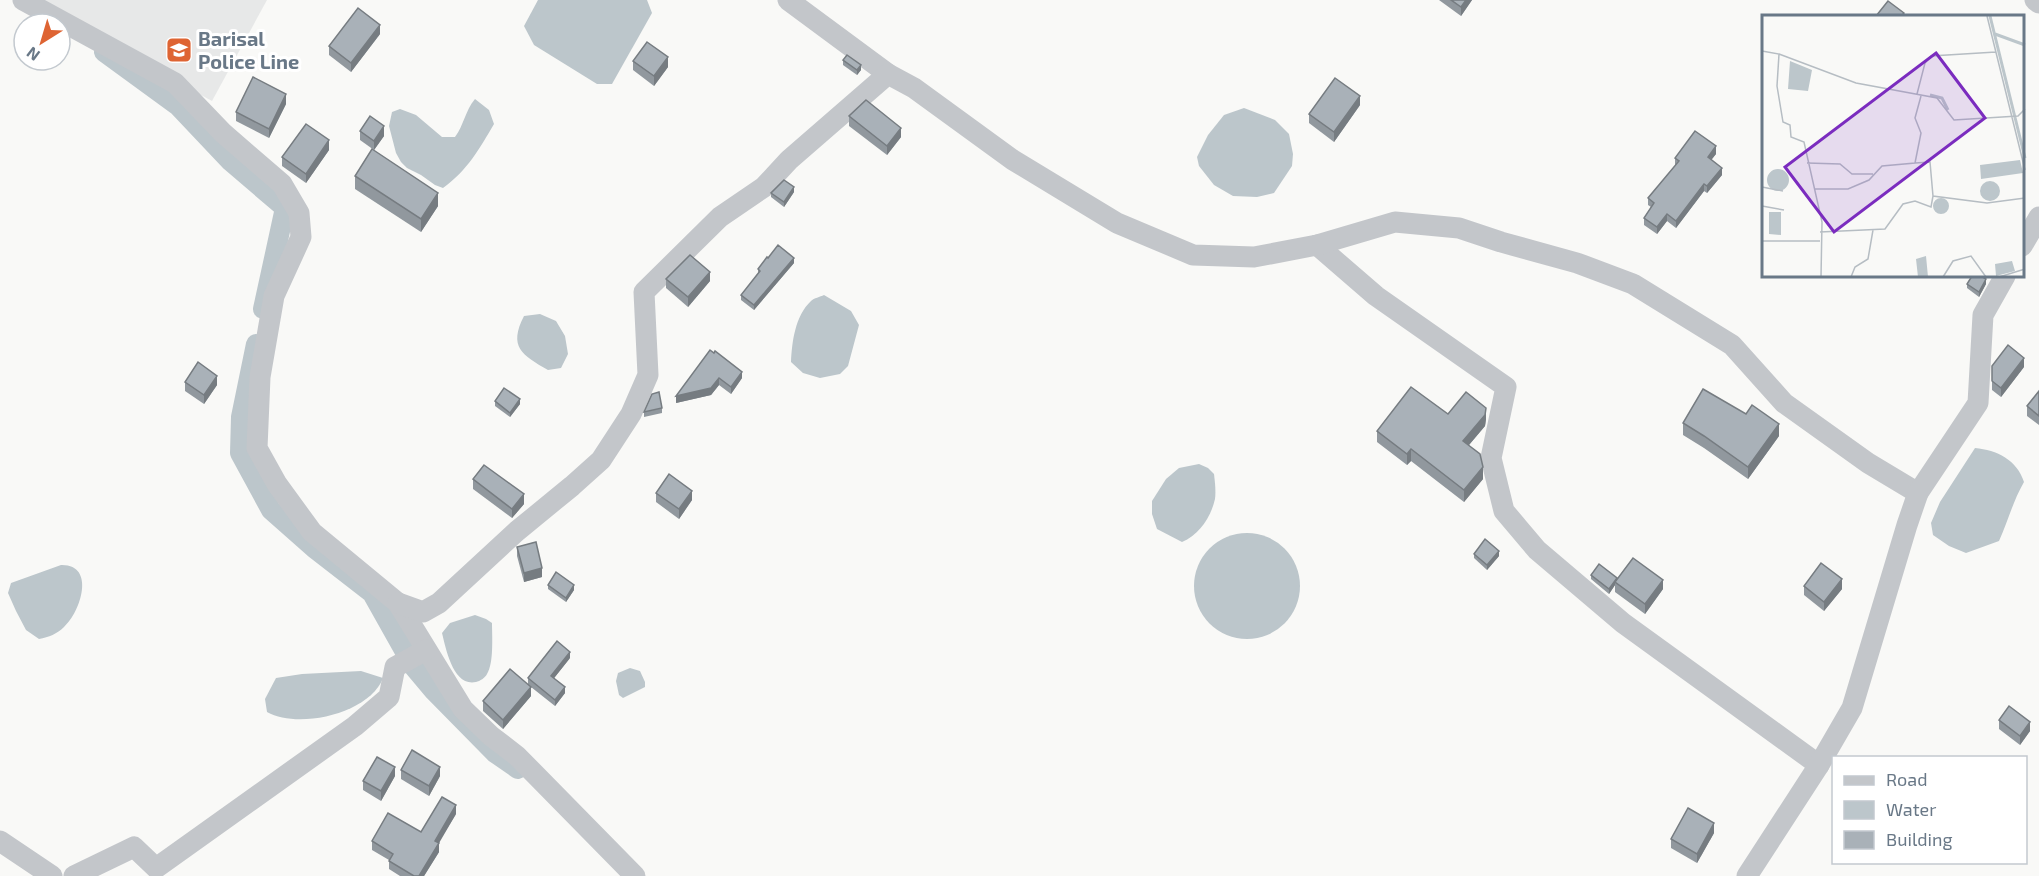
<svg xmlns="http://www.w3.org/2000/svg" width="2039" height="876" viewBox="0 0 2039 876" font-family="'Exo 2',sans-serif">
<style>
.built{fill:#e7e8e8}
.water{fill:#bcc6cb}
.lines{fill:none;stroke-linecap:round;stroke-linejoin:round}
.canal{stroke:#bcc6cb;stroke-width:20}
.minor{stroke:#c3c6ca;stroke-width:21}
.wall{fill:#91989e}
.shaded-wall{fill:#767c81}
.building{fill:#a9b1b8;stroke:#767c81;stroke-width:1.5}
.labels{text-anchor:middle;stroke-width:6;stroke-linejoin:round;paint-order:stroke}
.poi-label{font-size:20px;font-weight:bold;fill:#697887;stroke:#fff;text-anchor:start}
.inset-river{fill:none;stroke:#bcc6cb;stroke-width:3}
.inset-road{fill:none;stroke:#b6bdc3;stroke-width:1.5}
.view{fill:#7b2cbf;fill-opacity:0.15;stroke:#7b2cbf;stroke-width:3}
.inset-edge{fill:none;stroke:#697887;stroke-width:3}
</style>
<rect width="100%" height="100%" fill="#f9f9f7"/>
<path class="built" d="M27,0H267L212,101Z"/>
<g class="water">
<path d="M538,0H647L652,13L612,84H597L534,45L524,26Z"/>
<path d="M475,99L489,110L494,124C480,148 467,171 443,188L435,185L421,175L407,168L401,162L396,153L389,126L392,112L400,109L416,115L442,137H455C464,125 465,111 475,99Z"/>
<path d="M1244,108L1275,120L1289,134L1293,154L1292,166L1274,193L1257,197L1233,196L1214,185L1199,166L1197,157L1208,135L1224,115Z"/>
<path d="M824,295L851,311L859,325L848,366L840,374L820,378L803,373L791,362C792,342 795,316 811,301C814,298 820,297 824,295Z"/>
<path d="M540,314L556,321L565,336L568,354L561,368L548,370C522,355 508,347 524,316Z"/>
<path d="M1975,448C1997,450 2017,460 2024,482C2013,501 2008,521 1999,541L1966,553L1949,546L1933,535L1931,523L1940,502Z"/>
<path d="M1199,464L1208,468L1214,474C1215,482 1216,492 1215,499C1211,517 1199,535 1182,542L1157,529L1152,514V501L1166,479L1179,468Z"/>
<circle cx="1247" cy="586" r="53"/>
<path d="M61,565C96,564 81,612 64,627C57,634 49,637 39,639L26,630L16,611L8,593L11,583Z"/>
<path d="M475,615L486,619L492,623C492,636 494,663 487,674C485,678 480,681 476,682C453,687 446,649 442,633L450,623Z"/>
<path d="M630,668L640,671L645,682V687L623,698L619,695L616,681L618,673Z"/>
<path d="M361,671L383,678C370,713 299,730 267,712L265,699L276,678L302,674Z"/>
</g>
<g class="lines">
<g class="canal">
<path d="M104,52L178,106L230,161L285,208L263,309"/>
<path d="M256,344L241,417L240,453L271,510L314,548L372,593L413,666L434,691L495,753L518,769"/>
</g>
<g class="minor">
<path d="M23,0L175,83L223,133L282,184L299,213L301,237L274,296L260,377L257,448L277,484L312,532L398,603L463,709L491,736L517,756L635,876"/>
<path d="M788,0L888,74"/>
<path d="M2035,0L2039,3"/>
<path d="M1317,245L1376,296L1506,387L1491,458L1504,511L1537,550L1623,623L1819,765"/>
<path d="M2022,246L2039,217"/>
<path d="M398,603L423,612L439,603L517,531L572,486L601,460L631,414L648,375L644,292L720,217L764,187L789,160L888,74L914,88L1013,160L1117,223L1193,255L1254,257L1317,245L1395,222L1459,228L1501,242L1577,263L1633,284L1732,345L1784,403L1868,463L1918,493"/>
<path d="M0,841L52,876"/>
<path d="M74,876L134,847L156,868L355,726L389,697L395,667L426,650"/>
<path d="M1747,876L1819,765L1852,708L1907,525L1918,493L1978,403L1983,315L2005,276"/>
</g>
</g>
<g class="wall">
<path d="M1439,0H1472L1461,16Z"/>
<path d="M380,34L351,72L329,55V46Z"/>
<path d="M843,60L861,70L857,75L843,65Z"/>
<path d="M633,61L668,67L654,86L633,70Z"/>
<path d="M286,104L269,138L236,121V112Z"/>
<path d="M1360,105L1334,142L1309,123V114Z"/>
<path d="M849,116L901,137L887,155L849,126Z"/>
<path d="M360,131L384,136L374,150L360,140Z"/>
<path d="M329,150L306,183L282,166V157Z"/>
<path d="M1716,154L1711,160L1722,175L1707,193L1704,191L1676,228L1667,221L1657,234L1644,225V218L1651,207L1648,205V198L1675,166V158Z"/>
<path d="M355,176L438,206L421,232L355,189Z"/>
<path d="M794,192L784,207L771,197V193Z"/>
<path d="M768,258L794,263L754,310L741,300V295L758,274V269Z"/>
<path d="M666,279L710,281L688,307L666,288Z"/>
<path d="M1967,284H1986L1979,297L1967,288Z"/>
<path d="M710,350L742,378L731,394L719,385L711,395L676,403Z"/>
<path d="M2024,367L2001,397L1992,390V381Z"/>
<path d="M185,382L217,385L204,404L185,391Z"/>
<path d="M2039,391V425L2027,416V406Z"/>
<path d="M495,401L520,404L510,417L495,406Z"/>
<path d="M662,408V413L644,417V412Z"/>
<path d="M1448,414L1486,419L1485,426L1469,445L1483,479L1464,502L1411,461L1407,465L1377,442V431Z"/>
<path d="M1683,423L1779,436L1748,479L1704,448L1683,435Z"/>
<path d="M473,479L524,504L512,518L473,489Z"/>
<path d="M656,493L692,500L679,519L656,502Z"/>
<path d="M517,547L542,577L524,582L517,556Z"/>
<path d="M1474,554L1499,556L1487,570L1474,558Z"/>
<path d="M1591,575L1617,580L1663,589L1645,614L1615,592V585L1609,594L1591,579Z"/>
<path d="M548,585L574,590L566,602L548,589Z"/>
<path d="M1804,586L1842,589L1824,611L1804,595Z"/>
<path d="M570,658L554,678L565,693L555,706L531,687V696L503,729L483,711V701L528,684V678Z"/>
<path d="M1999,720L2030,731L2020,745L1999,729Z"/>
<path d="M401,770L440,776L429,796L401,779Z"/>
<path d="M395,776L381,801L363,790V781Z"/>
<path d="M456,814L438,843L439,852L424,876H400L389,869V860L372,850V841L421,832Z"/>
<path d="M1714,833L1697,863L1671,848V839Z"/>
</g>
<g class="shaded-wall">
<path d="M1466,0H1472L1461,16V7Z"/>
<path d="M380,25V34L351,72V63Z"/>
<path d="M668,57V67L654,86V76Z"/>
<path d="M861,65V70L857,75V70Z"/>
<path d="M286,94V104L269,138V129Z"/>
<path d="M1360,96V105L1334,142V132Z"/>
<path d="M384,126V136L374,150V141Z"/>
<path d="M901,128V137L887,155V146Z"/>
<path d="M329,140V150L306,183V174Z"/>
<path d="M1716,146V154L1708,164V157Z"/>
<path d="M1722,168V175L1707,193V186Z"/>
<path d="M1704,184V191L1676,228V221Z"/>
<path d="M794,187V192L784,207V202Z"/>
<path d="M438,193V206L421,232V219Z"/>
<path d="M1667,214V221L1657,234V227Z"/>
<path d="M794,258V263L754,310V305Z"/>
<path d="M710,272V281L688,307V297Z"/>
<path d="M1986,279V284L1979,297V292Z"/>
<path d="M2024,358V367L2001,397V388Z"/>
<path d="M742,372V378L731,394V387Z"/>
<path d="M217,376V385L204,404V395Z"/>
<path d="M719,378V385L711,395L676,403V396Z"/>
<path d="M520,399V404L510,417V413Z"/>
<path d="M1486,408V419L1485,426L1463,452V441Z"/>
<path d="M1779,424V436L1748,479V467Z"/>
<path d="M1411,449V461L1407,465V454Z"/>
<path d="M1483,467V479L1464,502V490Z"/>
<path d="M692,491V500L679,519V509Z"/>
<path d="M524,494V504L512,518V509Z"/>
<path d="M1499,551V556L1487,570V565Z"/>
<path d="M542,568V577L524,582V573Z"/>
<path d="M1617,578V583L1615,582V585L1609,594V589Z"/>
<path d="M1842,579V589L1824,611V602Z"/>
<path d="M1663,580V589L1645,614V604Z"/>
<path d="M574,585V590L566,602V598Z"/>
<path d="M570,652V658L551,682V676Z"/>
<path d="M531,687V696L503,729V720Z"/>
<path d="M565,687V693L555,706V700Z"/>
<path d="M2030,722V731L2020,745V736Z"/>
<path d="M395,767V776L381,801V791Z"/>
<path d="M440,767V776L429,796V786Z"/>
<path d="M456,805V814L435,850V841Z"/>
<path d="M1714,823V833L1697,863V854Z"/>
<path d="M439,843V852L424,876H419Z"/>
</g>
<g class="building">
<path d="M1451,0H1466L1461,7Z"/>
<path d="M1888,1L1904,13L1901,16H1876Z"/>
<path d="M358,8L380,25L351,63L329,46Z"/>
<path d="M647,42L668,57L654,76L633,61Z"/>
<path d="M847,55L861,65L857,70L843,60Z"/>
<path d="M253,77L286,94L269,129L236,112Z"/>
<path d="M1335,78L1360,96L1334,132L1309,114Z"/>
<path d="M866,100L901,128L887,146L849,116Z"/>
<path d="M370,116L384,126L374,141L360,131Z"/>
<path d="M306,124L329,140L306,174L282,157Z"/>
<path d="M1695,131L1716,146L1708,157L1722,168L1707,186L1704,184L1676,221L1667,214L1657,227L1644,218L1654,203L1648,198L1679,161L1675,158Z"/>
<path d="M372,149L438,193L421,219L355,176Z"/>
<path d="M784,180L794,187L784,202L771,193Z"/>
<path d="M778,245L794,258L754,305L741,295L760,271L758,269L767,257L768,258Z"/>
<path d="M690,255L710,272L688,297L666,279Z"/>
<path d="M1972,276H1981L1986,279L1979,292L1967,284Z"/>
<path d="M2008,345L2024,358L2001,388L1992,381V366Z"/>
<path d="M710,350L714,353L715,351L742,372L731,387L719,378L711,388L676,396Z"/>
<path d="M198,362L217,376L204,395L185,382Z"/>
<path d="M1411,387L1448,414L1466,392L1486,408L1485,415L1463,441L1480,454L1483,467L1464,490L1411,449L1407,454L1377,431Z"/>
<path d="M504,388L520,399L510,413L495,401Z"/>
<path d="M1703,389L1746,414L1752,405L1779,424L1748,467L1704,436L1683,423Z"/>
<path d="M2039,391V416L2027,406Z"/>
<path d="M659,392L662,408L644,412L652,394Z"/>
<path d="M484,465L524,494L512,509L473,479Z"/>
<path d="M669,474L692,491L679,509L656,493Z"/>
<path d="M1485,539L1499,551L1487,565L1474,554Z"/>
<path d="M536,542L542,568L524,573L517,547Z"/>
<path d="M1633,558L1663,580L1645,604L1615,582Z"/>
<path d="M1821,563L1842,579L1824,602L1804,586Z"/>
<path d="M1599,564L1617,578L1609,589L1591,575Z"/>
<path d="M556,572L574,585L566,598L548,585Z"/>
<path d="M557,641L570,652L551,676L565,687L555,700L528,678Z"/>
<path d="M510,669L531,687L503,720L483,701Z"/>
<path d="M2009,706L2030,722L2020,736L1999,720Z"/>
<path d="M412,750L440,767L429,786L401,770Z"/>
<path d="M377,757L395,767L381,791L363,781Z"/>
<path d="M442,797L456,805L435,841L439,843L419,876H414L389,861L393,854L372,841L388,813L421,832Z"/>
<path d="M1688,808L1714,823L1697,854L1671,839Z"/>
</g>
<defs>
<symbol id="school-square" viewBox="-11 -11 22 22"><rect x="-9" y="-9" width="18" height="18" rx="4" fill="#de6433" stroke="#fff"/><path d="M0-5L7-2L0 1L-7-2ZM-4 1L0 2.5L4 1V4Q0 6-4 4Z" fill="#fff"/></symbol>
</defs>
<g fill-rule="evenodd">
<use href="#school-square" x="164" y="35" width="30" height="30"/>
</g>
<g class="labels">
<g class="poi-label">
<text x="198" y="46">Barisal<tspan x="198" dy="23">Police Line</tspan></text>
</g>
</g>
<g transform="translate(1762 15)">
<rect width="262" height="262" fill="#f9f9f7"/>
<path d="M28,46L50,55L46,76L26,74ZM258,145L261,158L219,164L218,150ZM5 165a11 11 0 1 1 22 0a11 11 0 1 1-22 0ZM218 176a10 10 0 1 1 20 0a10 10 0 1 1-20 0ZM171 191a8 8 0 1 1 16 0a8 8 0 1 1-16 0ZM7,197H19V220L7,219ZM164,241L166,262H156L154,244ZM250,246L253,256L234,261L233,249Z" fill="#bcc6cb"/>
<path class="inset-river" d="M228,1L263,143M233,19L263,30M168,80L180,83L186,95"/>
<path class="inset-road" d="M225,1L263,155M0,36L17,39L15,71L21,107L28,110L29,122L42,127L60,207L59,262M17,39L94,68L175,83L192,105L256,101L263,94M155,79L163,48L169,41L234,37M45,148L78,149L90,159H111M153,148L168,147L171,181L225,188L263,183M0,172L21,176M53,174H86L107,165L120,151L153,148L159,118L153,103L159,81M0,191L22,195M58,217L123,214L141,189L153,186L169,192L171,181M0,226H58M89,262L93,252L106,244L111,215M181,262L191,246L209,241L224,262M237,262L263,254"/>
<path class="view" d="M174,38L223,103L72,217L23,152Z"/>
<rect width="262" height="262" class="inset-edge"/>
</g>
<rect x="1832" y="756" width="195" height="108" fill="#ffffff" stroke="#c3c9cf" stroke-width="1.5"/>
<rect x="1844" y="776" width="30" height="9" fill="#c3c6ca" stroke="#c3c9cf" stroke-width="1.5"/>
<text x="1886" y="786" font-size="18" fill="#697887">Road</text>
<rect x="1844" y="801" width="30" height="18" fill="#bcc6cb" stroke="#c3c9cf" stroke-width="1.5"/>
<text x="1886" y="816" font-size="18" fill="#697887">Water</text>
<rect x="1844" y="831" width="30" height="18" fill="#a9b1b8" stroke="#c3c9cf" stroke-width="1.5"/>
<text x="1886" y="846" font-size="18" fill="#697887">Building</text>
<g transform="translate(42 42) rotate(217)"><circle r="28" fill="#ffffff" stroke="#c3c9cf" stroke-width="1.5"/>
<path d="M0-4.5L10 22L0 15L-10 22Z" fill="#de6433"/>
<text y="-9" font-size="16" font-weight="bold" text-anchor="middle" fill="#697887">N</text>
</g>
</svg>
